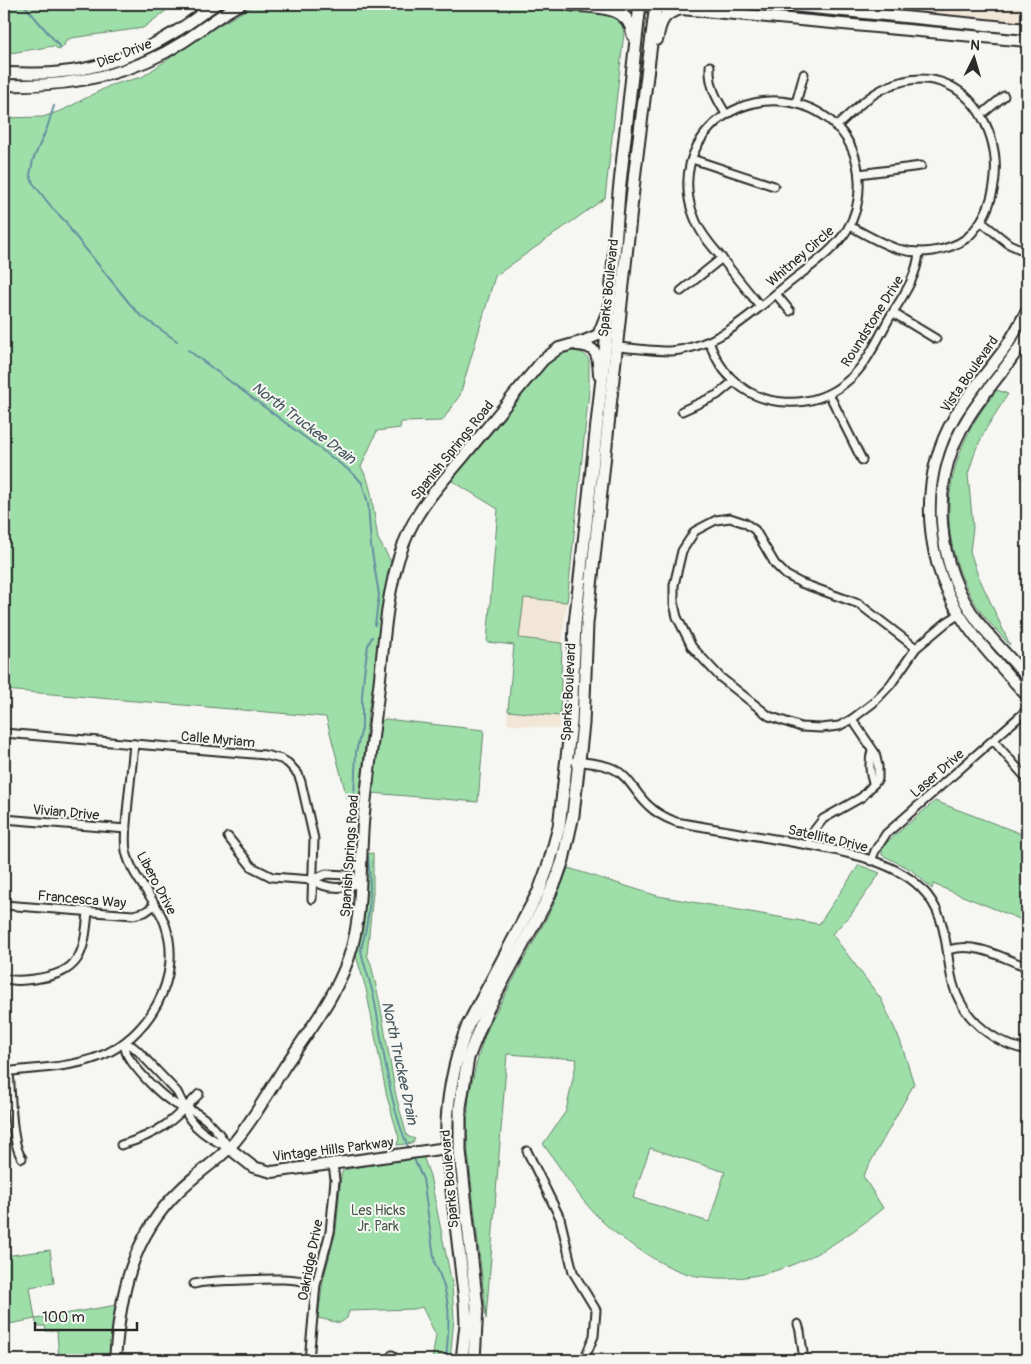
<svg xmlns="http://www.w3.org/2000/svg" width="1031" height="1364" viewBox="0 0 1031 1364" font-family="Pangolin,sans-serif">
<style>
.built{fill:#f2e6d7}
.green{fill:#9edfa9;stroke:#64856a;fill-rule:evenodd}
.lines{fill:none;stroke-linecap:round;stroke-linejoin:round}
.stream{stroke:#658f9f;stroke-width:2}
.street-casing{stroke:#2b2b2b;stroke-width:11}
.secondary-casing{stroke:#2b2b2b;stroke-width:14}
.primary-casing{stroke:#2b2b2b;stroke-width:15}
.street{stroke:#f6f6f2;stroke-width:7}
.secondary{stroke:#f6f6f2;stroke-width:10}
.primary{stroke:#f6f6f2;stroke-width:11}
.labels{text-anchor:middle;stroke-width:4;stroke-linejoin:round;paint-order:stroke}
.street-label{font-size:14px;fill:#2b2b2b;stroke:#f6f6f2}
.park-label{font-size:14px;fill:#48584a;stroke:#f6f6f2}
.water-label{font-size:15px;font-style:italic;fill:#43555c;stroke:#f6f6f2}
</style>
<rect width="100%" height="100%" fill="#f6f6f2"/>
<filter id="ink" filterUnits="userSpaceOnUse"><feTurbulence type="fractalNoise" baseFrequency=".02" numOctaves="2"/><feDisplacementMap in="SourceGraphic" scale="10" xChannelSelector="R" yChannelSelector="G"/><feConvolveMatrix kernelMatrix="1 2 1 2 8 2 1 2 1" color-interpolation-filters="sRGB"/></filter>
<g filter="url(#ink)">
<g class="built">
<path d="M830,4H1027V23Z"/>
<path d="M524,598L567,602L562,643L519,639Z"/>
<path d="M508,711L560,716L559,729L507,724Z"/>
</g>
<g class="green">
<path d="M4,4H175L143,28L71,38L65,41L64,46L59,50L54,46L4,54Z"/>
<path d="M256,4H526L596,11L617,19L622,26L624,33L605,198L495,276L460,395L442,421L401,422L400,428L377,431L361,467L367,478L371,493L378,539L393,565L368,714L360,795L347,798L326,717L4,690V118L43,117L63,110L111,85L142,77L214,28Z"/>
<path d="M565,351C574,351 584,350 589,360V391L567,602L524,598L519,638L562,643L560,716L508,711L514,645L487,642L498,509L449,479L540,370L557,354Z"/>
<path d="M997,390L1008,394L987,427L976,449L968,474L973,528L970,551L977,573L1010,645C998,632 985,619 975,603C932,531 944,454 997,390Z"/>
<path d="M385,719L484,730L478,802L372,793L378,727L379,723Z"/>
<path d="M935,801L1027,836V922L933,884L932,889L920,877L910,869L882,855V849L886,843Z"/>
<path d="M373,853V892L367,955L371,964L380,1004L396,1096L407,1136L415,1139L412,1143L397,1145L399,1138L387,1097L366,989L355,952L361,928L364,910L365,891L364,854Z"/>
<path d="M859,865L880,873L850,916L832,934L881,999L900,1040L914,1084L863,1176L883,1208C836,1247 780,1281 718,1278C708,1277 697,1277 688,1274C672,1269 657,1261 643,1252C627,1242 611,1231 598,1217C577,1196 561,1168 543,1144L566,1111L577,1059L507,1054L486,1319L484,1295L468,1153L467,1125L469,1095L476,1065L483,1041L491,1021L553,906L568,868L658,896L819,924ZM650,1148L725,1172L709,1222L633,1198Z"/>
<path d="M423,1156L430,1176L452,1284L454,1319L450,1360H432L436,1335L422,1307L414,1309L349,1311L347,1318L340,1323L318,1318L323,1281L336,1231L341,1176L343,1170Z"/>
<path d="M50,1250L54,1283L30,1287L35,1319L117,1305L109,1360H59L57,1331H46L45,1326H37L35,1319L4,1325V1256Z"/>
</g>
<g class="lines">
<g class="stream">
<path d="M22,4L25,6L61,48"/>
<path d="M54,106L47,128L33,160L30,175L33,183L53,209L66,222L72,232L130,304L140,315L177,341"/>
<path d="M188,350L346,468L356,476L362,483L368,503L371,546L379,595L375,625"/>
<path d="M354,796L356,752L362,728V696L364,673L368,645L372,637"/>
<path d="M368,856C372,892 370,915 361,950C363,964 371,983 374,998C384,1048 388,1102 409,1149"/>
<path d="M413,1157L423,1179L435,1264C453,1301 449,1321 446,1360"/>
</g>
<defs>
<g id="street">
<path d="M710,66C709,85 716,98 726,114"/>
<path d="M796,103L804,74"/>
<path d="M986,111L1004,96"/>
<path d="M836,127C852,112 867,96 887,87C979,46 1031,176 967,238C947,252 920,255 898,249C881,244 865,234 850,226"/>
<path d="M692,159L774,186"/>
<path d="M859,174L921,166"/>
<path d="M984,224L1009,244L1027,252"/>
<path d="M681,291L722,258"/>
<path d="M776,294L790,311"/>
<path d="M893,313L936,339"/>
<path d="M709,342C714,355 720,367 730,377C760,409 812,410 845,383C866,367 877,340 890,317C903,296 917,277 919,252"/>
<path d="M617,347C635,348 652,351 670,351C718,348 753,312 789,283C809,267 833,252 847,230C856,215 860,197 859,180C855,93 738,72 697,146C685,169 685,196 695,219C700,233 711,245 720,256C733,273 747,290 760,306"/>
<path d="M829,394L862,460"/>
<path d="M682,411L717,395L734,381"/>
<path d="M916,648L859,604L801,583L786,575L775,564L755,530L745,523L730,518L716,520L695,531L682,551L674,585V604L677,617L692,647L720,677L769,716L801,727L821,728L839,726L852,719L873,703L891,684L916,648L947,622L960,614"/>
<path d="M4,733L265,755L281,759L288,763L298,774L301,782L314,839L312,899"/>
<path d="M993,740L1027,779"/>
<path d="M872,750C869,760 869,775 874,784"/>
<path d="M575,761C588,763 602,763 614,769C630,777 636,795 649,806C657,814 666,818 676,822C709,828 741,833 774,839C818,847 887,855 920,887C946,912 945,942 951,975C958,1014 989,1042 1027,1050"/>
<path d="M4,819L126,829"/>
<path d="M228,837L252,867L272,877L312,880L326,874L347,875L360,882C345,890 326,889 312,880"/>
<path d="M808,845L813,832L823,819L862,797L878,779V766L875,753L852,719"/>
<path d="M871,861L875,851L886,834L1027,710"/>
<path d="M4,905L133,915L145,912L155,905"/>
<path d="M948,950C974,942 997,955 1022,965"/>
<path d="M4,978C14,982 24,980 34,979C81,973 84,954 88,912"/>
<path d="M9,1071C11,1091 11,1145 22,1158"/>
<path d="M4,1072C34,1068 69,1068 98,1057C148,1038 184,978 165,924C156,898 132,879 126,851C124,838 126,825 127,813C129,790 132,767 134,744"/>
<path d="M121,1145C159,1134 172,1122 199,1094"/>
<path d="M229,1148C213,1140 189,1127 185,1108C167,1104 140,1074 129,1058C126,1054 125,1049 124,1043L132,1046L137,1050L177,1092L185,1108C205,1114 218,1131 229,1148"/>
<path d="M527,1151L560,1218L573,1272L596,1310L594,1336L584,1360"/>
<path d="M194,1284C210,1280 226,1281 241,1280C267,1279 291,1277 316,1284"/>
<path d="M798,1324L800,1331L804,1360"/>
<path d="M309,1360L316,1284L330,1232L335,1180L333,1164"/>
<path d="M391,1360L392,1355"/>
</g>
<g id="secondary">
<path d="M627,4L1027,41"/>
<path d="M772,4L1027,29"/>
<path d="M4,73C20,73 37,74 53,73C97,70 138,55 175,32C189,24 202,13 216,4"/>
<path d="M4,85C68,87 129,77 183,42C203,29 220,14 241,4"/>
<path d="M1027,310C1019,325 1011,341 1000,355C985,375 968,394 955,416C916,482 924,566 968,627C985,651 1007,673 1027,696"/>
<path d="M1027,335C1010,365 986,389 968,418C928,481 935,565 979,623C994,642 1011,659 1027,677"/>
<path d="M577,345C598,346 598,356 599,374"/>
<path d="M229,1148L253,1167L272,1172L447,1148"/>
<path d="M115,1360C120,1295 131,1237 180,1190C196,1174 216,1162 231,1146C252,1122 268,1093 285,1066C306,1035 330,1004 344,970C366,920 358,866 364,813C369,768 375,723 380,678C385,629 388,575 410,529C423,502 445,479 464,456C490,424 516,392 543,360L559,348L584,341L598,335L606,315"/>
</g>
<g id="primary">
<path d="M567,4C591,8 629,2 633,35"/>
<path d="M657,39C660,19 665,11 685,8"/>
<path d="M462,1360L466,1324L465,1301L447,1148C445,1105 453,1064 468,1025L539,891L549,864L559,827L571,722L575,624L611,296L619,192L640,4"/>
<path d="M474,1360L477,1307L460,1151V1107L468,1058L486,1012L546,902L556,880L563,860L573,815L583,724L587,624L635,171L656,4"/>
</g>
</defs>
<use href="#street" class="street-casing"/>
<use href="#secondary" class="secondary-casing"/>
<use href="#primary" class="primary-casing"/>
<use href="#street" class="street"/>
<use href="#secondary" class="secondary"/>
<use href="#primary" class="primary"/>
</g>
</g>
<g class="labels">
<g class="street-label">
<text transform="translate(124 53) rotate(-21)" y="5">Disc Drive</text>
<text transform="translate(800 256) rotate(-41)" y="5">Whitney Circle</text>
<text transform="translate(608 288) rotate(-84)" y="5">Sparks Boulevard</text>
<text transform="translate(872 321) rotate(-58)" y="5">Roundstone Drive</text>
<text transform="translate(969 374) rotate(-55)" y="5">Vista Boulevard</text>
<text transform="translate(452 450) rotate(-51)" y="5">Spanish Springs Road</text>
<text transform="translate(568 692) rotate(-87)" y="5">Sparks Boulevard</text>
<text transform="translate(218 739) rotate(5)" y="5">Calle Myriam</text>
<text transform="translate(937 773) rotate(-41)" y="5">Laser Drive</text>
<text transform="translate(66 812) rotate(5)" y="5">Vivian Drive</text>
<text transform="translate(828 838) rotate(13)" y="5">Satellite Drive</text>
<text transform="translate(349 856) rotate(-86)" y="5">Spanish Springs Road</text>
<text transform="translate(157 883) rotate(62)" y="5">Libero Drive</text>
<text transform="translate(82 899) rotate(5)" y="5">Francesca Way</text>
<text transform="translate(333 1149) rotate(-7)" y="5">Vintage Hills Parkway</text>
<text transform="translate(449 1179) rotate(-95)" y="5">Sparks Boulevard</text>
<text transform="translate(310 1260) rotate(-79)" y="5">Oakridge Drive</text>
</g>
<g class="park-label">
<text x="378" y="1215">Les Hicks<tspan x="378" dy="16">Jr. Park</tspan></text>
</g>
<g class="water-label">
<text transform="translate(304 423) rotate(37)" y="5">North Truckee Drain</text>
<text transform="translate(400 1063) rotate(78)" y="5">North Truckee Drain</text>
</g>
</g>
<rect width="1031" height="1364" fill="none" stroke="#f6f6f2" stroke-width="20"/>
<rect x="10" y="10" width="1011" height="1344" fill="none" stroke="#2b2b2b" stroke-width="2" filter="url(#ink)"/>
<g transform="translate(974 58) rotate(5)" stroke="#f6f6f2" stroke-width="4" paint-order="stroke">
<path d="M0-4L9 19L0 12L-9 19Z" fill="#2b2b2b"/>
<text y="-8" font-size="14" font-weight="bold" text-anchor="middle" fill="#2b2b2b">N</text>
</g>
<path d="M35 1322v8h102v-8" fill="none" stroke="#2b2b2b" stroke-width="2.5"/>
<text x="42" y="1322" font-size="15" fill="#2b2b2b" stroke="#f6f6f2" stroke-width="4" paint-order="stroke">100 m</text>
</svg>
